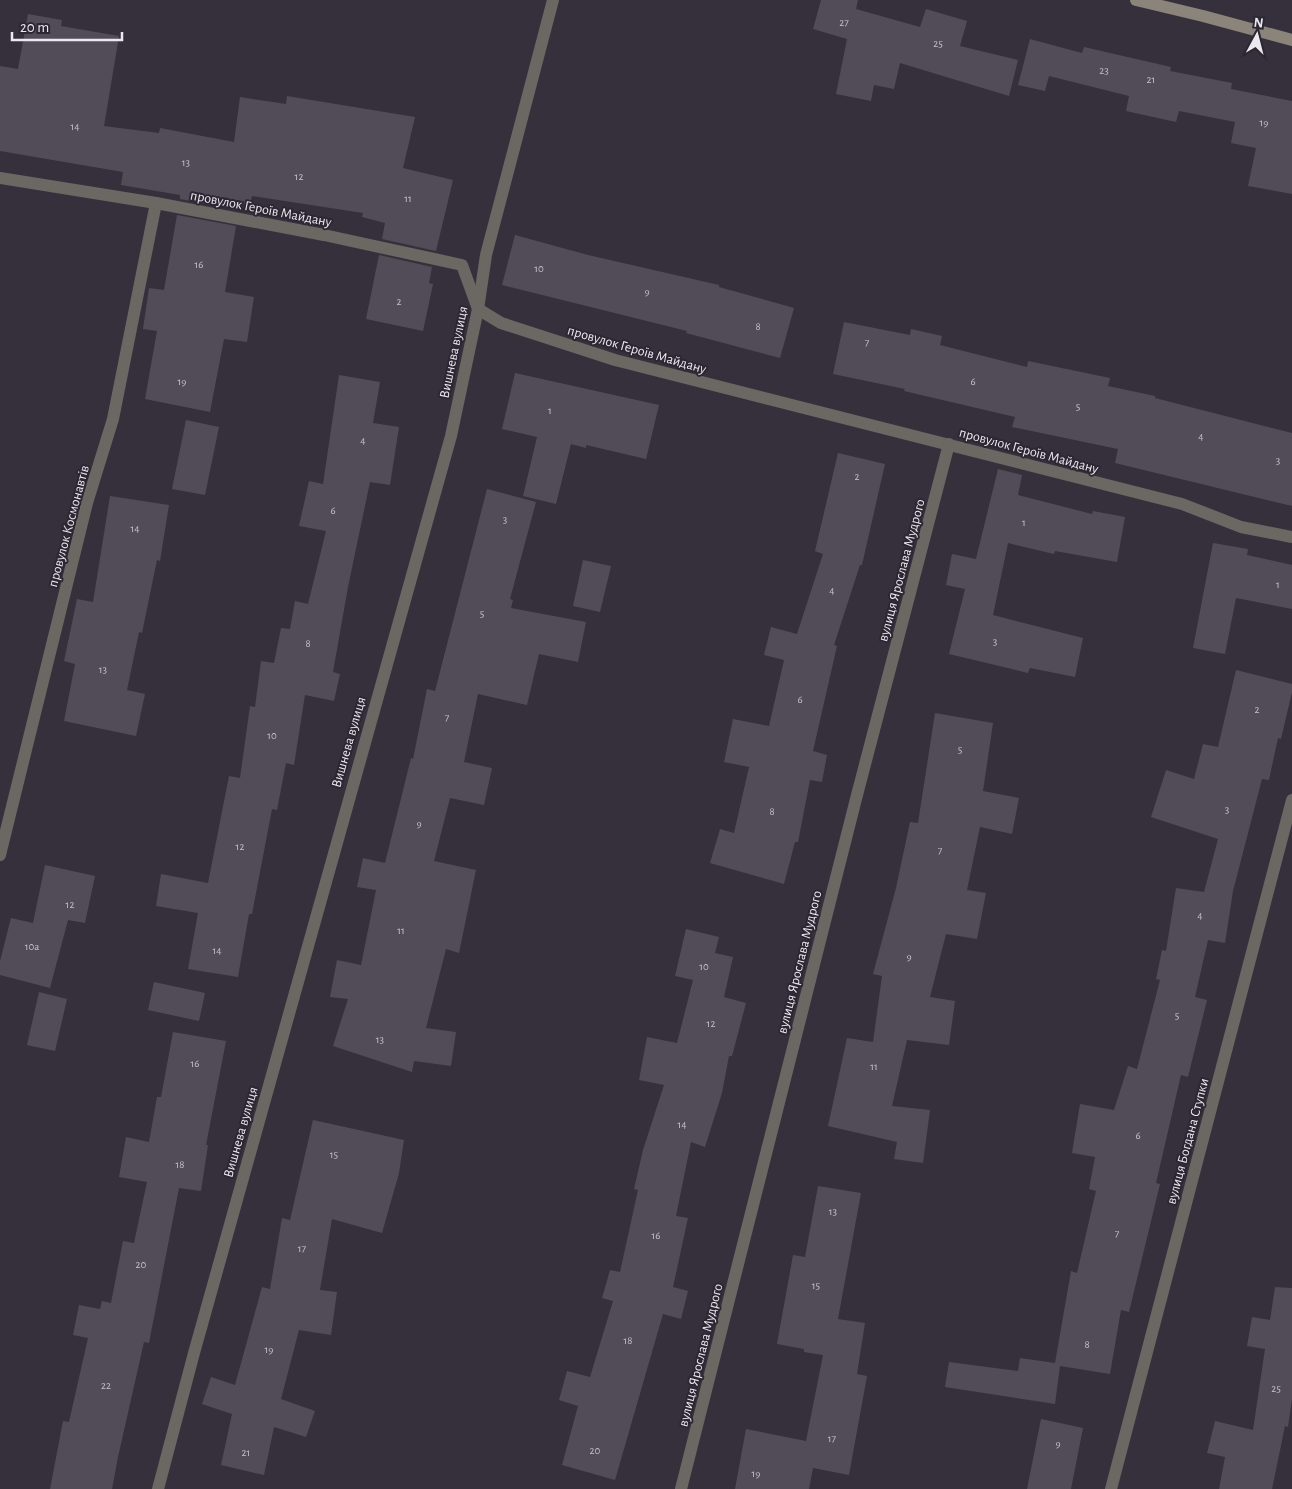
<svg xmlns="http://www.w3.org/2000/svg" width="1292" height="1489" viewBox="0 0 1292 1489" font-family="'Alegreya Sans',sans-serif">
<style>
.building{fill:#524c59}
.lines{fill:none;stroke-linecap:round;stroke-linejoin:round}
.street{stroke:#6b6762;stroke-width:12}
.secondary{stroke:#8a847b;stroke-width:12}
.labels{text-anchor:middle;stroke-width:4;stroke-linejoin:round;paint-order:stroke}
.number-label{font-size:11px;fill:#c6c1ca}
.street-label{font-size:14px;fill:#ece8f0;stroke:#2c2732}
</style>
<rect width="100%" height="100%" fill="#36303c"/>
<g class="building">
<path d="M821,0H858L856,9L920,27L926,9L967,21L960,46L1018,60L1009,96L900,63L894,89L874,85L871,101L836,94L847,39L813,29Z"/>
<path d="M28,14L62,20L61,26L119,36L104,126L159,133L160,128L234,142L240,97L286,104L287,96L415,117L403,168L453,180L436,251L382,239L385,223L362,217L363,213L252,196L250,205L239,204L238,210L180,199V195L121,185L123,172L0,151V66L18,69Z"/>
<path d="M1030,39L1082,53L1084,47L1171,67L1170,71L1232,83L1231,89L1292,101V194L1248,186L1256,148L1231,143L1235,122L1179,111L1176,122L1126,111L1129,96L1049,76L1045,91L1018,85Z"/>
<path d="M177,215L236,226L225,292L254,297L247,342L224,339L210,412L145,399L157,331L143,329L149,288L164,290Z"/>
<path d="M515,235L588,255L719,285V287L794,308L780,358L686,333L687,331L502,285Z"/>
<path d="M379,255L432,267L429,283L433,284L423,331L366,319Z"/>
<path d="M844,322L910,335L911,329L942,336L940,345L1027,367L1028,361L1110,378L1108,386L1155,396V398L1292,433V506L1115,463L1118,449L1012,427L1015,417L904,391L905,389L833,374Z"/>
<path d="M515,373L659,405L646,459L586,445V448L571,444L556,504L523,496L537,437L502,429Z"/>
<path d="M339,375L380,382L373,423L399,427L390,485L370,482L348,587L333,672L340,674L334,701L305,695L294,765L286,763L277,810L272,809L252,914H249L238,977L188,969L198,913L156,906L161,874L208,883L229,776L240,778L250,706L255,707L261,661L274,663L281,628L290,629L295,601L308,604L326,531L299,526L309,481L323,484Z"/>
<path d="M186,420L219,427L205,495L172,489Z"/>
<path d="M838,453L885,464L862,565H860L834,645L837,646L813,751L827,755L822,782L810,780L798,842H795L784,884L710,863L720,829L734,833L749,767L724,762L733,719L769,726L784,660L764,655L771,627L797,634L823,554L815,551Z"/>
<path d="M998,469L1022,475L1018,495L1092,514L1093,511L1125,517L1117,562L1055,551L1054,554L1008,543L993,615L1083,638L1075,677L1030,668L1028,673L949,654L965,589L946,585L952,554L976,559Z"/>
<path d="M487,489L536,502L510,599L513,600L511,608L586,622L578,662L539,654L527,705L478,694L464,762L492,768L484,805L450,798L434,861L476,870L459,953L446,949L426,1028L456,1032L451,1066L414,1061L412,1072L333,1046L348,999L330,997L337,960L361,965L376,890L357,887L363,858L385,863L411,758L413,759L427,689L435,691Z"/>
<path d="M110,496L169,505L160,561L157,560L142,633L139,632L127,690L145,694L136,736L64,721L75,664L64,661L77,599L93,602Z"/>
<path d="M1213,543L1248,549L1247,555L1292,565V609L1236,598L1225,654L1193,648Z"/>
<path d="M583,560L611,566L600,612L573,606Z"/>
<path d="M1236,670L1292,684V692L1281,739L1278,738L1269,780L1262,779L1233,891L1225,943L1208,940L1195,997L1207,1000L1188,1077L1181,1075L1156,1183L1160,1184L1129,1312L1121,1310L1110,1374L1060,1366L1055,1404L945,1387L949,1362L1018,1371L1020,1358L1055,1363L1071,1271L1077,1273L1096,1191L1089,1189L1095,1157L1072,1153L1080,1104L1114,1110L1128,1066L1137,1069L1160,980L1156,979L1162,950L1166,951L1176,888L1204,892L1218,839L1151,817L1166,770L1194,779L1203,744L1218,747Z"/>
<path d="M935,713L993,723L983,791L1019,798L1012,834L980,827L967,890L986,893L977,939L946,934L930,997L955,1001L949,1045L907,1040L892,1106L930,1110L923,1163L894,1159L897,1142L828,1126L847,1038L873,1042L882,976L873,974L896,888L910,822L918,823Z"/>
<path d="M45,865L95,876L85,923L68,920L50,988L0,975V961L11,918L33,923Z"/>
<path d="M686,929L719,937L715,953L733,957L724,997L746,1003L732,1056H729L722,1093L705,1147L691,1142L676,1216L688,1218L673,1287L688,1291L681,1319L663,1314L615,1480L562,1465L578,1406L559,1400L567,1371L590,1377L613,1301L602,1298L610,1270L620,1272L638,1190L634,1189L643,1150L664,1085L639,1080L647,1037L677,1043L693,980L675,976Z"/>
<path d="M154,982L205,993L199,1021L148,1010Z"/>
<path d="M39,992L67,999L55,1051L27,1045Z"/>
<path d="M173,1032L226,1041L206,1145H208L201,1191L179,1188L149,1343L144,1342L118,1457L112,1489H50L63,1421L69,1422L88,1338L73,1335L79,1305L100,1309L102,1301L111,1303L123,1241L134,1243L147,1182L119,1177L126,1137L149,1142L157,1097H161Z"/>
<path d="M313,1120L404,1140L399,1173L382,1233L332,1219L320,1290L337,1292L331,1335L299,1330L281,1399L315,1411L306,1437L274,1427L264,1475L221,1465L232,1414L202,1404L211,1377L235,1385L262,1287L270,1289L282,1218L290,1220Z"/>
<path d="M818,1186L861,1193L838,1319L865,1323L857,1374L867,1376L849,1475L813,1468L809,1489H735L746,1429L806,1441L823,1355L804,1352V1349L777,1344L793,1255L805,1257Z"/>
<path d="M1275,1287L1292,1288V1399L1288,1427L1285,1426L1272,1489H1219L1225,1457L1207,1453L1215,1421L1253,1430L1265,1349L1247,1346L1252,1317L1270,1320Z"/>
<path d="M1041,1419L1083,1428L1071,1489H1027Z"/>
</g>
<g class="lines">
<g class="street">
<path d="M0,178L156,203L324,235L462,265L478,309L501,323L615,360L1182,504L1241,527L1292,537"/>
<path d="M0,855L87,503L113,419L156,203"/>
<path d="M158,1489L194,1353L451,436L478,309L486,255L553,0"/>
<path d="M681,1489L857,795L949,444"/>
<path d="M1111,1489L1292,800"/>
</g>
<path class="secondary" d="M1136,0L1203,16L1292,40"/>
</g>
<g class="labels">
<g class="number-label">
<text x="844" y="26">27</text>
<text x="938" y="47">25</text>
<text x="1104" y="74">23</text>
<text x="1151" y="83">21</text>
<text x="1264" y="126">19</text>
<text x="75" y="130">14</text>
<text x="186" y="166">13</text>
<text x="299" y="180">12</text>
<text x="408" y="202">11</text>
<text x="199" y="268">16</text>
<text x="539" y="272">10</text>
<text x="647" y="295">9</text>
<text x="399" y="305">2</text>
<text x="758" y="330">8</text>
<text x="867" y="346">7</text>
<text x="182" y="385">19</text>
<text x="973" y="385">6</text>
<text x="1078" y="410">5</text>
<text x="550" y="414">1</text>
<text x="1201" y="440">4</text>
<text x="363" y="444">4</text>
<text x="1278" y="464">3</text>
<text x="857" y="480">2</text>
<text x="333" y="514">6</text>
<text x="505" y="523">3</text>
<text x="1024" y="526">1</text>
<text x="135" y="532">14</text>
<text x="1278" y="588">1</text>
<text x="832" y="594">4</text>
<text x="482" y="617">5</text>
<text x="995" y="645">3</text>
<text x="308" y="647">8</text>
<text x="103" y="673">13</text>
<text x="800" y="703">6</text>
<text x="1257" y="713">2</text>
<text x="447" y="721">7</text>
<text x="272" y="739">10</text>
<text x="960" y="753">5</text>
<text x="1227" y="813">3</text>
<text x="772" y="815">8</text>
<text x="419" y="827">9</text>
<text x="240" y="850">12</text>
<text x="940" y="854">7</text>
<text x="70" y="908">12</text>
<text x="1200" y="919">4</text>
<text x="401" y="934">11</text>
<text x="32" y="950">10а</text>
<text x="217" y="954">14</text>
<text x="909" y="960">9</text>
<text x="704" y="970">10</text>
<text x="1177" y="1019">5</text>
<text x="711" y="1027">12</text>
<text x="380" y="1043">13</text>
<text x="195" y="1067">16</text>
<text x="874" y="1070">11</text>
<text x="682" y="1128">14</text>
<text x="1138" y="1139">6</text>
<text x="334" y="1158">15</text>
<text x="180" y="1168">18</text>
<text x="833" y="1215">13</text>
<text x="1117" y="1237">7</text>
<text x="656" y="1239">16</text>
<text x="302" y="1252">17</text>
<text x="141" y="1268">20</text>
<text x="816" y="1289">15</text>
<text x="628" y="1344">18</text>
<text x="1087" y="1348">8</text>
<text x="269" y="1353">19</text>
<text x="106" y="1389">22</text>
<text x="1276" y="1392">25</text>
<text x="832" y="1442">17</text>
<text x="1058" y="1447">9</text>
<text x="595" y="1454">20</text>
<text x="246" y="1456">21</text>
<text x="756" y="1477">19</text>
</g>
<g class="street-label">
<text transform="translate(261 208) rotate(11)" y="5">провулок Героїв Майдану</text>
<text transform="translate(637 349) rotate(16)" y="5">провулок Героїв Майдану</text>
<text transform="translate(453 352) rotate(-78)" y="5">Вишнева вулиця</text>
<text transform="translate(1029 450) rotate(15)" y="5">провулок Героїв Майдану</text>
<text transform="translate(68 526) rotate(-75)" y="5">провулок Космонавтів</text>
<text transform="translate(901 570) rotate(-75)" y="5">вулиця Ярослава Мудрого</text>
<text transform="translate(348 742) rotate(-74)" y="5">Вишнева вулиця</text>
<text transform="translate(799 962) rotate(-76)" y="5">вулиця Ярослава Мудрого</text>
<text transform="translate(240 1132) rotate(-74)" y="5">Вишнева вулиця</text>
<text transform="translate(1187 1141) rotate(-75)" y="5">вулиця Богдана Ступки</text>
<text transform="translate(700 1355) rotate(-76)" y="5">вулиця Ярослава Мудрого</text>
</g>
</g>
<g transform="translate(1257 35) rotate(7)" stroke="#2c2732" stroke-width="4" paint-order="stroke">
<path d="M0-4L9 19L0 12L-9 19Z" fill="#ece8f0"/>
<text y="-8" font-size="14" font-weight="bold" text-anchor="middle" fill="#ece8f0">N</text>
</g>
<path d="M12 32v8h110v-8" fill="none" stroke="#ece8f0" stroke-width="2.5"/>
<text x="20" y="32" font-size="15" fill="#ece8f0" stroke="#2c2732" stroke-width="4" paint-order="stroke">20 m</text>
</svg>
